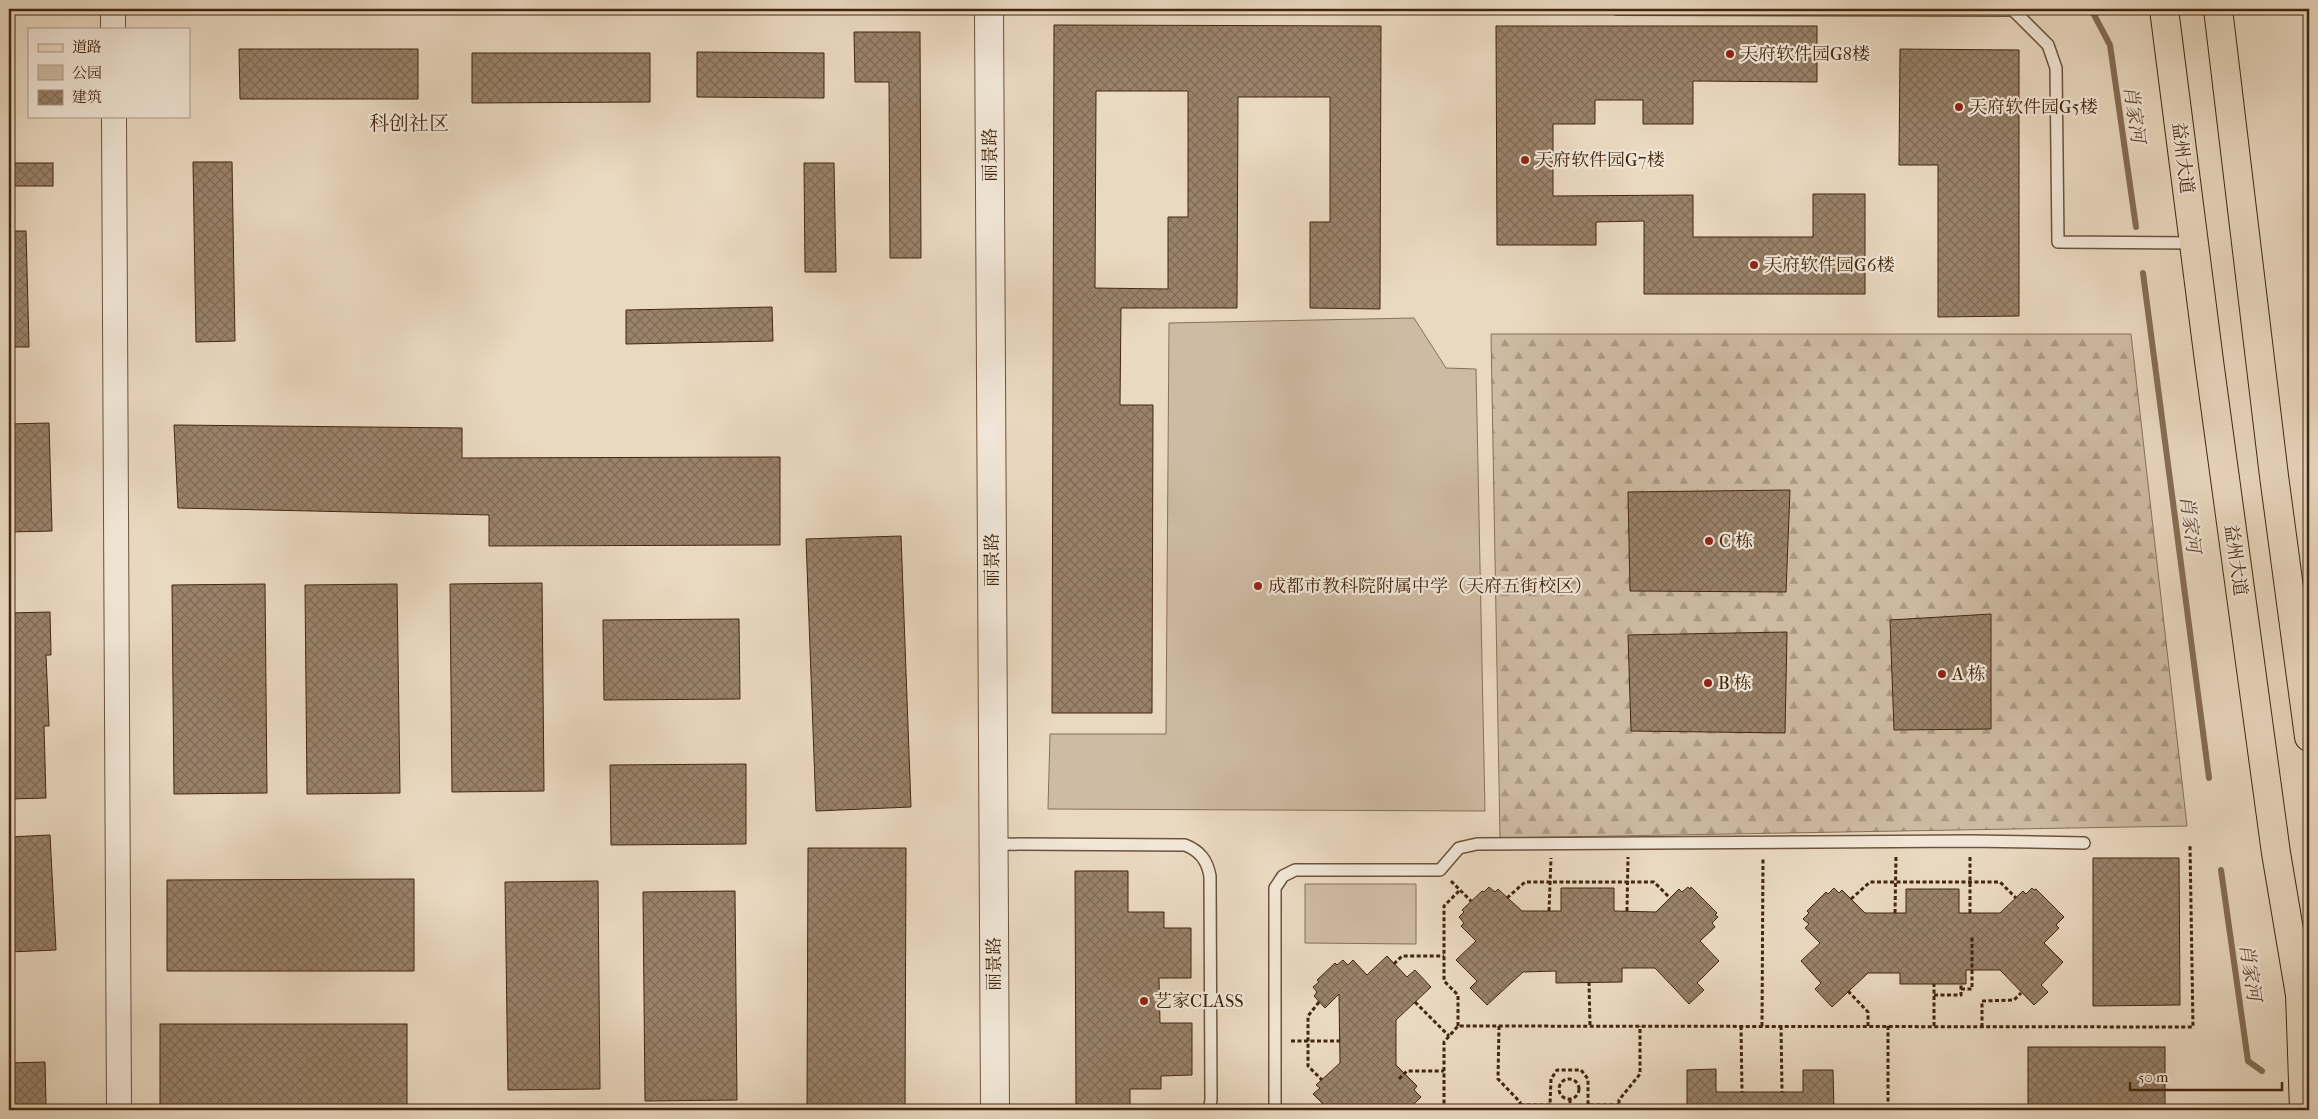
<svg xmlns="http://www.w3.org/2000/svg" width="2318" height="1119" viewBox="0 0 2318 1119" font-family="'IM FELL French Canon','Noto Serif SC',serif">
<style>
.green{fill:#cebba3;stroke:#887058}
.forest{fill:url(#forest-firs);stroke:#887058}
.lines{fill:none;stroke-linecap:round;stroke-linejoin:round}
.stream{stroke:#856d55;stroke-width:6}
.building{fill:url(#building-cross-hatch);stroke:#43260e;fill-rule:evenodd}
.service-casing{stroke:#6d533b;stroke-width:14}
.minor-casing{stroke:#6d533b;stroke-width:26}
.tertiary-casing{stroke:#6d533b;stroke-width:30}
.primary-casing{stroke:#43260e;stroke-width:30}
.path{stroke:#43260e;stroke-width:3;stroke-dasharray:4 2.5;stroke-linecap:butt}
.service{stroke:#f1e6d7;stroke-width:11}
.minor{stroke:#f1e6d7;stroke-width:24}
.tertiary{stroke:#f1e6d7;stroke-width:28}
.primary{stroke:#ead9c1;stroke-width:28}
.poi-dot{fill:#8f2418;stroke:#f1e6d7;stroke-width:2}
.labels{text-anchor:middle;stroke-width:4.5;stroke-linejoin:round;paint-order:stroke}
.poi-label{font-size:18px;fill:#43260e;stroke:#f1e6d7;text-anchor:start}
.street-label{font-size:18px;fill:#43260e;stroke:#f1e6d7}
.water-label{font-size:19px;font-style:italic;fill:#644931;stroke:#f1e6d7}
.quarter-label{font-size:20px;fill:#43260e;stroke:#f1e6d7}
</style>
<defs>
<pattern id="forest-firs" width="22" height="20" patternUnits="userSpaceOnUse" patternTransform="scale(1.25)"><rect width="22" height="20" fill="#cebba3"/><path d="M5 1l3.5 6h-7zM16 11l3.5 6h-7z" fill="#a99883"/></pattern>
<pattern id="building-cross-hatch" width="8" height="8" patternUnits="userSpaceOnUse" patternTransform="scale(1.25)"><rect width="8" height="8" fill="#9a836b"/><path d="M0 0l8 8M0 8l8-8" fill="none" stroke="#7f6b56"/></pattern>
</defs>
<rect width="100%" height="100%" fill="#ead9c1"/>
<filter id="stains"><feTurbulence type="fractalNoise" baseFrequency=".004" numOctaves="4"/><feColorMatrix values="0 0 0 0 .2 0 0 0 0 .09 0 0 0 0 .02 0 0 0 .5 -.17"/></filter>
<radialGradient id="worn" r=".72"><stop offset=".6" stop-color="#630" stop-opacity="0"/><stop offset="1" stop-color="#630" stop-opacity=".3"/></radialGradient>
<g class="green">
<path d="M1414,318L1446,368L1476,369L1485,811L1048,809L1050,734H1166L1169,323Z"/>
<path d="M1305,884H1416V944L1305,943Z"/>
</g>
<path class="forest" d="M1491,334H2131L2187,826L1500,838Z"/>
<g class="lines">
<g class="stream">
<path d="M2091,9L2110,45L2136,227"/>
<path d="M2143,273L2209,778"/>
<path d="M2221,870L2248,1061L2262,1071"/>
</g>
</g>
<g class="building">
<path d="M1054,25L1381,26L1380,309L1310,308V222H1330V97H1238L1237,308H1121L1120,405H1153L1152,713H1052ZM1096,91H1188V217H1168V289L1095,288Z"/>
<path d="M1496,26H1817V82L1693,81V124H1643V100H1595V124H1553V196L1693,195V237H1813V194H1865V294H1644V221L1596,222V245H1497Z"/>
<path d="M854,32H920L921,258H890L889,82H855Z"/>
<path d="M239,49H418V99H240Z"/>
<path d="M1900,49L2019,50V316L1938,317V165H1899Z"/>
<path d="M697,52L824,53V98L697,97Z"/>
<path d="M472,53H650V102L472,103Z"/>
<path d="M193,162H232L235,341L196,342Z"/>
<rect x="9" y="163" width="44" height="23"/>
<path d="M804,163H834L836,272H805Z"/>
<path d="M9,231H26L29,347H9Z"/>
<path d="M772,307L773,341L626,344V310Z"/>
<path d="M49,423L52,531L9,532V424Z"/>
<path d="M174,425L462,428V458L780,457V545L489,546V515L178,508Z"/>
<path d="M1790,490L1786,592L1630,591L1628,492Z"/>
<path d="M901,536L911,807L816,811L806,539Z"/>
<path d="M542,583L544,791L452,792L450,584Z"/>
<path d="M265,584L267,793L174,794L172,585Z"/>
<path d="M397,584L400,793L307,794L305,585Z"/>
<path d="M50,612L51,655H46L49,726H44L46,798L9,799V613Z"/>
<path d="M1991,614V729L1894,730L1890,620Z"/>
<path d="M739,619L740,699L604,700L603,620Z"/>
<path d="M1787,632L1785,733L1631,731L1628,635Z"/>
<path d="M746,764V844L611,845L610,765Z"/>
<path d="M50,835L56,950L9,952V837Z"/>
<path d="M808,848H906L905,1110H807Z"/>
<path d="M2093,858H2179L2180,1005L2093,1006Z"/>
<path d="M1075,871H1128V912H1164V928H1191V978H1159L1160,1023H1192V1075L1161,1076V1089H1130V1110H1076Z"/>
<path d="M414,879V971H167V880Z"/>
<path d="M598,881L600,1089L508,1090L505,882Z"/>
<path d="M1489,887L1495,892L1498,889L1522,911H1561V888H1614V911L1656,912L1679,889L1682,892L1688,887L1690,889L1691,887L1717,913L1715,915L1718,917L1712,923L1715,927L1700,941L1719,961L1697,983L1704,990L1689,1004L1655,968H1622V982L1556,983V971L1523,972L1487,1005L1470,988L1477,981L1456,960L1476,941L1461,926L1464,923L1459,917L1464,912L1462,910L1482,891L1484,892Z"/>
<path d="M1834,888L1839,893L1842,890L1865,913H1906V889H1959V913H2000L2023,891L2026,894L2032,888L2034,890L2036,889L2064,917L2056,925L2059,928L2044,943L2063,962L2041,985L2048,992L2034,1005L2000,970H1966V984H1900V973H1868L1832,1007L1815,989L1821,983L1801,961L1820,943L1805,928L1809,924L1803,919L1809,913L1807,911L1826,892L1828,894Z"/>
<path d="M735,891L737,1100L645,1101L643,892Z"/>
<path d="M1387,956L1407,977L1415,970L1431,987L1396,1020V1065L1417,1086L1414,1090L1421,1097L1408,1110H1329L1313,1094L1320,1088L1316,1085L1340,1063L1339,994L1325,1008L1314,996L1317,992L1313,987L1319,982L1317,980L1335,963L1337,965L1343,960L1348,965L1353,960L1367,975Z"/>
<rect x="160" y="1024" width="247" height="86"/>
<rect x="2028" y="1047" width="137" height="63"/>
<path d="M45,1062L46,1105L9,1106V1063Z"/>
<path d="M1716,1069V1092H1803V1070H1833L1834,1110H1687V1070Z"/>
</g>
<g class="lines">
<defs>
<g id="service">
<path d="M1617,9L2013,10L2048,45L2056,68L2058,242L2194,243"/>
<path d="M994,844L1185,845C1200,851 1207,860 1210,876L1211,1100L1209,1110"/>
<path d="M1275,1110V888L1283,876L1295,870H1440L1459,848L1477,844L1970,841L2084,843"/>
</g>
<g id="minor">
<path d="M113,9V29"/>
<path d="M114,116L119,1110"/>
</g>
<path id="tertiary" d="M989,9L995,1110"/>
<g id="primary">
<path d="M2164,9L2209,361L2276,853L2300,995L2304,1110"/>
<path d="M2218,9L2274,476L2309,737"/>
</g>
</defs>
<use href="#service" class="service-casing"/>
<use href="#minor" class="minor-casing"/>
<use href="#tertiary" class="tertiary-casing"/>
<use href="#primary" class="primary-casing"/>
<g class="path">
<path d="M1451,881L1471,901"/>
<path d="M1507,898L1525,882H1654L1670,898"/>
<path d="M1851,899L1870,882H2000L2016,898"/>
<path d="M1549,911L1551,858"/>
<path d="M1627,911L1628,857"/>
<path d="M1895,913L1896,856"/>
<path d="M1970,913V856"/>
<path d="M1394,964L1402,956H1444"/>
<path d="M1589,982L1590,1026"/>
<path d="M1961,989H1972V937"/>
<path d="M1848,991L1868,1012V1026"/>
<path d="M1934,995H1961V984"/>
<path d="M1319,1002L1308,1016V1066L1322,1080"/>
<path d="M1415,1002L1449,1036"/>
<path d="M1458,1026V995L1444,981V906L1460,890"/>
<path d="M1499,1026L1498,1079L1520,1102V1110"/>
<path d="M1741,1026L1742,1092"/>
<path d="M1762,1026L1763,858"/>
<path d="M1781,1026L1782,1092"/>
<path d="M1888,1026V1110"/>
<path d="M1934,1026V984"/>
<path d="M1982,1027V1001L2014,1000L2021,993"/>
<path d="M1291,1041H1340"/>
<path d="M1399,1079L1407,1071H1444"/>
<circle cx="1569" cy="1089" r="10"/>
<path d="M1570,1099V1110"/>
<path d="M1520,1105H1550L1551,1079L1557,1070H1581L1588,1079V1105H1619"/>
<path d="M1370,1110L1374,1106"/>
<path d="M1444,1110V1042L1458,1026L2193,1027L2190,846"/>
<path d="M1619,1110V1100L1640,1074V1026"/>
</g>
<use href="#service" class="service"/>
<use href="#minor" class="minor"/>
<use href="#tertiary" class="tertiary"/>
<use href="#primary" class="primary"/>
</g>
<g class="poi-dot">
<circle cx="1730" cy="54" r="5"/>
<circle cx="1959" cy="107" r="5"/>
<circle cx="1525" cy="160" r="5"/>
<circle cx="1754" cy="265" r="5"/>
<circle cx="1709" cy="541" r="5"/>
<circle cx="1258" cy="586" r="5"/>
<circle cx="1942" cy="674" r="5"/>
<circle cx="1708" cy="683" r="5"/>
<circle cx="1144" cy="1001" r="5"/>
</g>
<g class="labels">
<g class="poi-label">
<text x="1740" y="60">天府软件园G8楼</text>
<text x="1969" y="113">天府软件园G5楼</text>
<text x="1535" y="166">天府软件园G7楼</text>
<text x="1764" y="271">天府软件园G6楼</text>
<text x="1719" y="547">C 栋</text>
<text x="1268" y="592">成都市教科院附属中学（天府五街校区）</text>
<text x="1952" y="680">A 栋</text>
<text x="1718" y="689">B 栋</text>
<text x="1154" y="1007">艺家CLASS</text>
</g>
<g class="street-label">
<text transform="translate(990 155) rotate(-90)" y="6">丽景路</text>
<text transform="translate(2183 158) rotate(83)" y="6">益州大道</text>
<text transform="translate(992 560) rotate(-90)" y="6">丽景路</text>
<text transform="translate(2236 560) rotate(82)" y="6">益州大道</text>
<text transform="translate(994 964) rotate(-90)" y="6">丽景路</text>
</g>
<g class="water-label">
<text transform="translate(2135 114) rotate(82)" y="7">肖家河</text>
<text transform="translate(2191 524) rotate(83)" y="7">肖家河</text>
<text transform="translate(2251 972) rotate(82)" y="7">肖家河</text>
</g>
<g class="quarter-label">
<text x="409" y="130">科创社区</text>
</g>
</g>
<rect width="2318" height="1119" fill="none" stroke="#ead9c1" stroke-width="30"/>
<rect x="10" y="10" width="2298" height="1099" fill="none" stroke="#43260e" stroke-width="2.5"/>
<rect x="15" y="15" width="2288" height="1089" fill="none" stroke="#43260e"/>
<rect x="28" y="28" width="162" height="90" fill="#f1e6d7" stroke="#ab9987"/>
<rect x="38" y="44" width="25" height="8" fill="#ead9c1" stroke="#ab9987"/>
<text x="72" y="52" font-size="15" fill="#43260e">道路</text>
<rect x="38" y="65" width="25" height="15" fill="#cebba3" stroke="#ab9987"/>
<text x="72" y="78" font-size="15" fill="#43260e">公园</text>
<rect x="38" y="90" width="25" height="15" fill="url(#building-cross-hatch)" stroke="#ab9987"/>
<text x="72" y="102" font-size="15" fill="#43260e">建筑</text>
<path d="M2130 1082v8h152v-8" fill="none" stroke="#43260e" stroke-width="2.5"/>
<text x="2138" y="1082" font-size="15" fill="#43260e" stroke="#f1e6d7" stroke-width="4" paint-order="stroke">50 m</text>
<rect width="100%" height="100%" filter="url(#stains)"/>
<rect width="100%" height="100%" fill="url(#worn)"/>
</svg>
